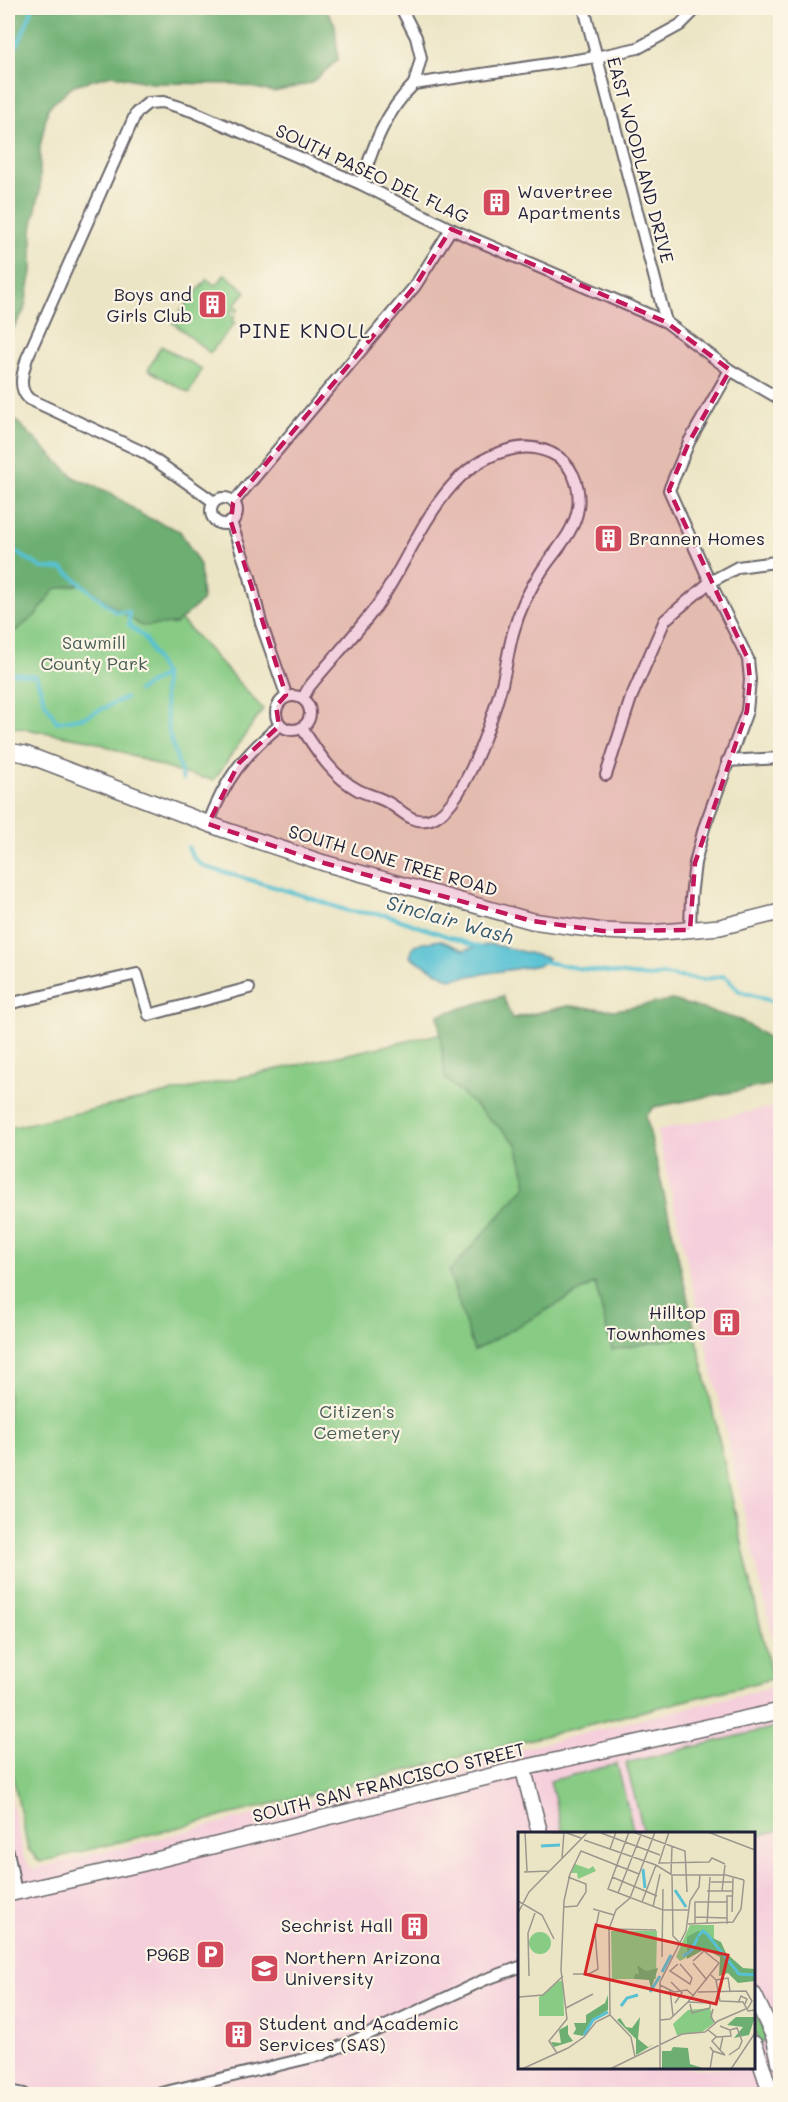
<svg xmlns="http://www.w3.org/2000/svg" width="788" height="2102" viewBox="0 0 788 2102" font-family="Mali,sans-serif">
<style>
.built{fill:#f5cfdc;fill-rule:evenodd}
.green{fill:#87cb84;stroke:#547660;stroke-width:1.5}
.forest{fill:#6daf72;stroke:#486856;stroke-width:1.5}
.water{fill:#57c1d3;stroke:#3c7287;stroke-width:1.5}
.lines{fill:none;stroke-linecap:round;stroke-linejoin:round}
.stream{stroke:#57c1d3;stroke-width:4}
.street-casing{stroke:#69666b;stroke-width:14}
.secondary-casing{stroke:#69666b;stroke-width:18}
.street{stroke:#fff;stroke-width:10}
.secondary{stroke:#fff;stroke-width:15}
.marked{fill:#c2185b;fill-opacity:0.2;stroke:#c2185b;stroke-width:4.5;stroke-dasharray:12 8;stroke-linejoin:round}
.labels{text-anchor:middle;stroke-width:4.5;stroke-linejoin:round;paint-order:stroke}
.street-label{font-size:18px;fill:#22223b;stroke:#fcf5e5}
.poi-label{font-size:18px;fill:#22223b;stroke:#fcf5e5;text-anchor:start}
.park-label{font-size:18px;fill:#455d55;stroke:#fcf5e5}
.neighbourhood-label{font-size:20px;letter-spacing:1.5px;fill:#22223b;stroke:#fcf5e5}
.water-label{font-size:20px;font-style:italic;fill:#355a70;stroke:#fcf5e5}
.inset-river{fill:none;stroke:#57c1d3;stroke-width:3}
.inset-road{fill:none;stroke:#9b978e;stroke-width:1.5}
.view{fill:#d62828;fill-opacity:0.15;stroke:#d62828;stroke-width:3}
.inset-edge{fill:none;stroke:#22223b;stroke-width:3}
</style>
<rect width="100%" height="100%" fill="#fcf5e5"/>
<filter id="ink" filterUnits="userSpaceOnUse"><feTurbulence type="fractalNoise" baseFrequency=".0167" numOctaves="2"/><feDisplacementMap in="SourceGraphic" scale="12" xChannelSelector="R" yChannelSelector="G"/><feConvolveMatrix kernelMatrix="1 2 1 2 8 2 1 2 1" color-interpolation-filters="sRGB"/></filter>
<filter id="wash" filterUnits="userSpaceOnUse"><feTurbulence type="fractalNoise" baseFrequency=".008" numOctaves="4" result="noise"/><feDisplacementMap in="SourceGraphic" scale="24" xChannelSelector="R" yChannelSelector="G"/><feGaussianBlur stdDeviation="1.35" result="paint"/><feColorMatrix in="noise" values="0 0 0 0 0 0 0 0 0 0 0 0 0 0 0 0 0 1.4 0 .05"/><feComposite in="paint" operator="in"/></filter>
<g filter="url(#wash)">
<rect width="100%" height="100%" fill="#ece5c5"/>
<g class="built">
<path d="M780,1106V1669L657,1130Z"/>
<path d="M780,1685V2094H8V1782L24,1858L33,1869ZM520,1834H754V2068H520Z"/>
</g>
<g class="green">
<path d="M225,274L246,291L235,305L239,309L236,312L233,309L230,312L235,317L232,320L235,323L210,353L172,322L207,279L216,286Z"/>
<path d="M161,346L202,369L189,393L148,370Z"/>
<path d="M8,525L148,584L263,709L214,780L177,772L90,740L8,726Z"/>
<path d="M568,1006L615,1010L696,1335L772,1679L40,1862L28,1849L8,1753V1128Z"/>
<path d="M780,1726V1830L754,1837V1834L644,1833L626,1763Z"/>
<path d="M617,1764L634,1833H563L550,1781Z"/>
<path d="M754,2008L767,2038L761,2043L754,2029Z"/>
</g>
<g class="forest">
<path d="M8,8H325L335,24L338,60L311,83L274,92L235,84L151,83L112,75L74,85L48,108L40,147V190L32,229V272L24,311L8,337Z"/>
<path d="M8,413L75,478L111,493L144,516L180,531L200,565L202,601L176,624L141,626L82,584L55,589L36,615L8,637Z"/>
<path d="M503,996L512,1019L568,1006L615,1010L672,1000L740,1020L780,1045V1083L654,1107L646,1116L696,1335L612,1350L595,1283L474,1351L449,1272L527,1185L517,1144L445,1078L438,1015Z"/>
</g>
<path class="water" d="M439,940L464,950L491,944L548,958L540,965L450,979L410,957L414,945Z"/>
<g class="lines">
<g class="stream">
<path d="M8,57L19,42L33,8"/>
<path d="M8,547L42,568L63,569L116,612H129V625L144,637L164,675V697L169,733L183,779"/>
<path d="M8,674L12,673L36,676L44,700L57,722L85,717L125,698"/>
<path d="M138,691L164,675"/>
<path d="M188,847C192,857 196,862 206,867L305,896L348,911L386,915L481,948"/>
<path d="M541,961L582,969L649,977L663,975L703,980L722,976L726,977L739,991L774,1002L780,1007"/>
</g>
</g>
</g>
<g filter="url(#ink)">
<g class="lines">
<defs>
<g id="street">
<path d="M401,8L416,37L421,58L414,84"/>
<path d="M584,8L666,322"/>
<path d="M361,184C373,147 385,112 414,84L596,57L638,48L680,25L697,8"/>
<circle cx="224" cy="511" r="13"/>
<path d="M214,502L145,453L29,399C17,388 23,372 27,358L136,113L148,103L163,102L192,111L361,184L451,229L666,322L730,370L780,399"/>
<path d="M233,503L415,286L451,229"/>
<path d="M231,522L250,577L261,623L287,697"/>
<circle cx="293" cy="713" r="17"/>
<path d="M302,728C317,751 332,776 358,790C368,795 379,797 389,803C403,811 412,825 431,819C464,808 492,719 501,688C506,670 508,651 513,633C519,610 530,588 543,569C556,550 575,531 578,508C581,486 572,462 551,453C536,446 520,446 505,451C436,470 414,556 376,607C355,635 331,660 309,687L303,698"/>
<path d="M727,761L780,758"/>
<path d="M606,775L631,698L665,620L710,582L738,567L775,562L780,565"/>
<path d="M208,824C226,778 242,757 280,725"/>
<path d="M690,930L691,897L695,863L704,828L747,711L750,680L748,659L710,582L669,490L689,442L730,370"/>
<path d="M8,1004L137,974L149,1015L249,988"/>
<path d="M8,1851L16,1893"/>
<path d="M8,2091L24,2094"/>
<path d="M157,2094L321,2055L360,2038L484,1980L520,1967"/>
</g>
<g id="secondary">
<path d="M8,751L25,754L225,830L324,863L532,921L603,931L650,933L720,927L780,912"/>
<path d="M523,1768L540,1834"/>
<path d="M8,1894L140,1864L523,1768L780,1711"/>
<path d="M754,1995L774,2037L780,2063"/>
<path d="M754,2044L757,2051L771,2094"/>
</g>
</defs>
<use href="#street" class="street-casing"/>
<use href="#secondary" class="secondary-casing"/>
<use href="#street" class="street"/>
<use href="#secondary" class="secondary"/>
</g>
</g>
<path class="marked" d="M451,229L666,322L730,370L689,442L669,490L748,659L750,680L747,711L695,863L690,930L603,931L532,921L324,863L208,824L239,763L279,726L276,706L286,695L231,522L233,503L415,286Z"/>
<defs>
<symbol id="building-square" viewBox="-11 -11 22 22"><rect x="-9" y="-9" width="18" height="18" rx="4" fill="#d1495b" stroke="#fcf5e5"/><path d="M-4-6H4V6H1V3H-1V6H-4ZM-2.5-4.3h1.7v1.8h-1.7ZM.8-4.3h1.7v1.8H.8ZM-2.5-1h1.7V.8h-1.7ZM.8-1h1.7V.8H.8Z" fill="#fff"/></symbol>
<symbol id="parking-square" viewBox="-11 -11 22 22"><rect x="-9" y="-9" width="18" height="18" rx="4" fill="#d1495b" stroke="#fcf5e5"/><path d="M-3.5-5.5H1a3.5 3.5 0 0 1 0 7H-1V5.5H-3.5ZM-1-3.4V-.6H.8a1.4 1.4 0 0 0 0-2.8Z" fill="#fff"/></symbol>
<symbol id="university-square" viewBox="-11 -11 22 22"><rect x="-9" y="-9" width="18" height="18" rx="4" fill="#d1495b" stroke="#fcf5e5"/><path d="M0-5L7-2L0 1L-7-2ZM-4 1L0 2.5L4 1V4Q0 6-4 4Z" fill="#fff"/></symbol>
</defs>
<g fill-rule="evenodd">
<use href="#building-square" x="480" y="186" width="33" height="33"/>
<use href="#building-square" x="196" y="288" width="33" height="33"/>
<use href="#building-square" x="592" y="522" width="33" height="33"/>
<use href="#building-square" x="710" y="1306" width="33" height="33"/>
<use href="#building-square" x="398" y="1910" width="33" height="33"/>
<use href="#parking-square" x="194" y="1938" width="33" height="33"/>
<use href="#university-square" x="248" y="1952" width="33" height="33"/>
<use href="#building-square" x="222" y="2018" width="33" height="33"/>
</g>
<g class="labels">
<g class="street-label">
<text transform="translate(640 160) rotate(75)" y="6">EAST WOODLAND DRIVE</text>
<text transform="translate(372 174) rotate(25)" y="6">SOUTH PASEO DEL FLAG</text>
<text transform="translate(393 861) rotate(16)" y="6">SOUTH LONE TREE ROAD</text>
<text transform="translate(389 1783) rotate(-14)" y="6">SOUTH SAN FRANCISCO STREET</text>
</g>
<g class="poi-label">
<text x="517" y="198">Wavertree<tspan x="517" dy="21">Apartments</tspan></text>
<text x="192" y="301" text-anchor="end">Boys and<tspan x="192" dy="21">Girls Club</tspan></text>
<text x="629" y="545">Brannen Homes</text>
<text x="706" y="1319" text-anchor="end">Hilltop<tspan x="706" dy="21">Townhomes</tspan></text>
<text x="393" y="1932" text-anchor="end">Sechrist Hall</text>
<text x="190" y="1961" text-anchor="end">P96B</text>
<text x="285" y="1964">Northern Arizona<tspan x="285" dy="21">University</tspan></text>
<text x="259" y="2030">Student and Academic<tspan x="259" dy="21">Services (SAS)</tspan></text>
</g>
<g class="park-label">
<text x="94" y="649">Sawmill<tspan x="94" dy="21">County Park</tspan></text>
<text x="357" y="1418">Citizen's<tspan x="357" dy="21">Cemetery</tspan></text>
</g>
<g class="neighbourhood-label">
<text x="305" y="338">PINE KNOLL</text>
</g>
<g class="water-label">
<text transform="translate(450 920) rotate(16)" y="7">Sinclair Wash</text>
</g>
</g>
<g transform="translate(518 1832)">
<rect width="237" height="237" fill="#ece5c5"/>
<path d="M57,32L71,37L75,34L78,39L60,47L59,41H53ZM172,93H196V114L183,106L171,124L162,129L158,125ZM93,99H139L138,147H94ZM11 111a11 11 0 1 1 22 0a11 11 0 1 1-22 0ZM41,149H45L46,184H21V165ZM192,176L196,191L184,200L159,203L155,192L170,178Z" fill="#87cb84"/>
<path d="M180,99L203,110L208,121L225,136L237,137V149L220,151L210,141L201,144L202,125L187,117L169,127V105ZM119,133L128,139L140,136L133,157L131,148L116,147L117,142H121ZM90,163V178L77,186L65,204L55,202L58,197L56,191H68V183L87,171ZM122,185L120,207L130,215L136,212L118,223V207L99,188L102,186L108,195L114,196ZM218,185H237L231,203L216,206L225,195L209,193ZM50,193V202L55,209L36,215L33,210L43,211L41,198ZM155,215L170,216L172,232L188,237H144V219H153Z" fill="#6daf72"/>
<path class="inset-river" d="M23,14L42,13M125,37L127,56M157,58L168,75M180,104L185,99L189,102L221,142L237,143M165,124L173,119L180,105M144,140L153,123M132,160L142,144M103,174L109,166L120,163M66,203L75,188L90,180"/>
<path class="inset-road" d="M7,0L9,39M12,0L49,1L63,6M111,0L90,57L145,78H171M115,0L167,19L169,60M151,0L141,31L191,30L194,26L207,32M190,0L237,18M83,1L142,23M66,8L138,33L154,43H208L226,48M92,17L98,0M44,26L46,0M6,40L32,39M153,42L154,14M154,43L155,104L162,111M94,45L139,64M193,50H214M189,59H214M204,59L207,33M100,61L124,0M0,69L24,83L36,107M124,70L138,33M46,75L59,74L68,60V52L50,45M135,75L142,42M75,77L96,83M214,80L215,46M0,81L11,60L70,0M177,85L209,86M170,92L215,90L223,77L226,48M177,92V70H209M189,92L192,45M209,92V64H214M91,97L138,98M144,125L145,57M175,131L189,148M160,132L152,139L172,152L174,146L162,132M55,142H71L80,137L77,100L81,80M193,143L198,148L202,169L225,170L230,179L237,178M11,144L10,101L17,81M198,148L210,146L212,159M153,150L164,161L157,171M142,153L156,160L169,158L176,164M152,158L155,184M0,165V228M1,165L25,163L45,144M170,170L192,171V176L174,181L172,172M220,171L223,164L229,167L227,172M48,176L75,162M193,183L195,177L193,185L197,191M142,188L152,187L170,170L201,131L186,119L175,129M190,198L199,205L213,204L212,198L202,194M198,205L194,209L202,218L205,204M192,215L195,219L207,223L202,218M39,221L31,209L49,187L43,138L46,69L52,42L63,19L121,42M211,223L221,216L224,209L219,196L212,198M117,225L113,205L92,183L91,97L98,78L112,66L137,0M4,237L50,216L66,205L78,190L92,183M92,237L164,202L187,200L200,189L230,176L234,169L228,159L180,160M142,237V150L168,99L172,69L181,55L182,43M192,237L195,219M213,237L237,201"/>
<path class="view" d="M78,93L210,123L198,172L67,142Z"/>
<rect width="237" height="237" class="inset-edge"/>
</g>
<rect width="788" height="2102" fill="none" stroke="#fcf5e5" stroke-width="30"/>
</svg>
